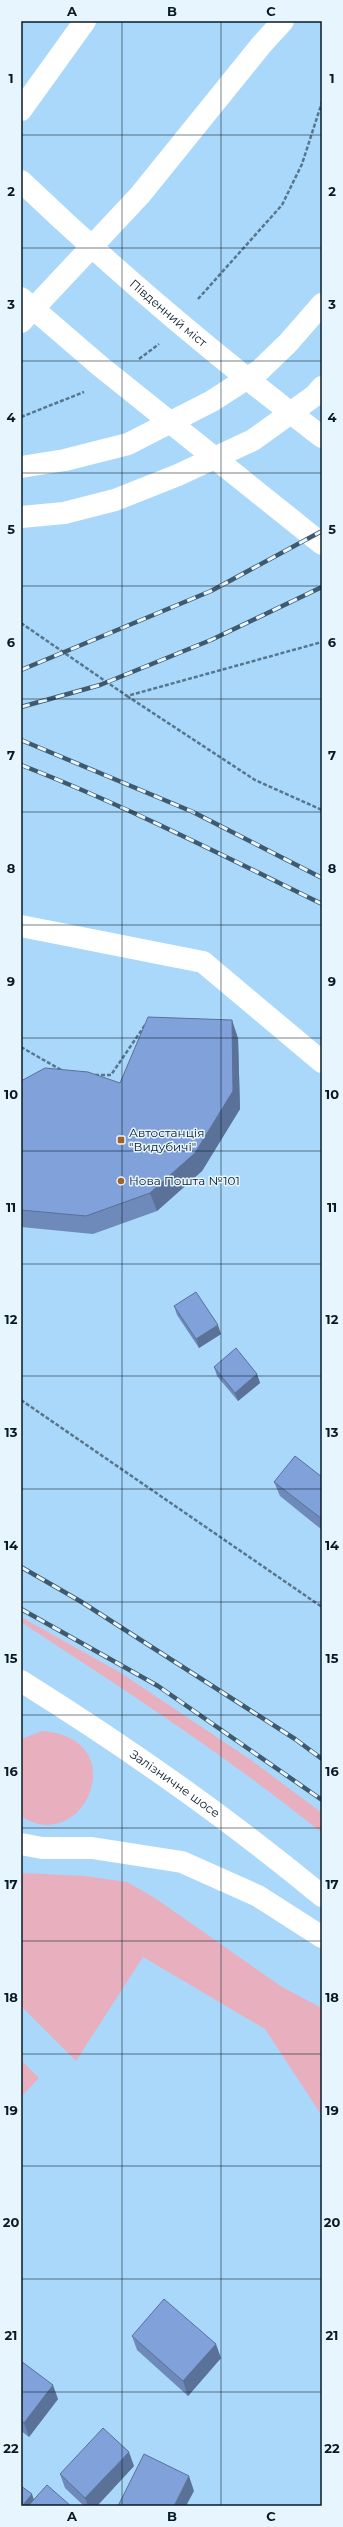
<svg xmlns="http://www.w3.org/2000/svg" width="343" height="2527" viewBox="0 0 343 2527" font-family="Montserrat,sans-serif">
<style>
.green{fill:#e8b0bf}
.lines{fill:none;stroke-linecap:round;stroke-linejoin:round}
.path{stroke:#57768d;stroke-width:2.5;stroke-dasharray:4 2;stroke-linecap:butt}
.minor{stroke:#fff;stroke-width:22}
.major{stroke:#fff;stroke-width:22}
.highway{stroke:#fff;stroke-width:22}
.rail-casing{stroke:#3f5a6e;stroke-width:4.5}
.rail{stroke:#e7f5ff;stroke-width:3;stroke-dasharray:9;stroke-linecap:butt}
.wall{fill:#6e8abb}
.shaded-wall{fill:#5a7198}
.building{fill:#80a1d9;stroke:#5a7198}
.grid{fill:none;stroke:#091a27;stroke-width:1;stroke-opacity:0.55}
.poi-dot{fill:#a06227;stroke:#e7f5ff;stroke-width:1.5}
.labels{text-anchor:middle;stroke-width:3;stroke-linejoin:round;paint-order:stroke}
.street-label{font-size:12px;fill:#091a27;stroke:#e7f5ff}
.poi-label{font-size:12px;fill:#091a27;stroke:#e7f5ff;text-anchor:start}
.neatline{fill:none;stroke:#091a27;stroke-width:1.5}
.grid-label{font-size:13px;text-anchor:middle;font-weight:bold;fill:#091a27}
</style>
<rect width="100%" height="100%" fill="#aad8fa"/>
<g class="green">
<path d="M21,1617L121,1673L251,1760L322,1813V1833C227,1756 123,1689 21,1622Z"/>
<path d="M42,1731C136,1738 83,1858 21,1816V1739Z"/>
<path d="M21,1873L85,1876L127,1882L155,1898L282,1987L322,2008V2116L265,2029L143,1957L76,2061L21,2006Z"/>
<path d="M21,2060L39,2078L21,2097Z"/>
</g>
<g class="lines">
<g class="path">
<path d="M198,299L282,205L302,164L322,102"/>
<path d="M139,359L159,344"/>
<path d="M21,417L84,392"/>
<path d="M21,623L127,696L322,642"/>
<path d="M127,696L255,780L322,810"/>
<path d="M21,1047L61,1070"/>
<path d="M95,1075H111L145,1025"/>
<path d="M21,1400L322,1607"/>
</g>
<g class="minor">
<path d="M21,110L85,21"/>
<path d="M21,517L64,513L115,500L178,475L253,440L314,396L322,387"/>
<path d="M21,926L203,962L322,1062"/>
<path id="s1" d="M21,1681C125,1746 228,1818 322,1896"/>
<path d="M21,1844L42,1848H92L182,1862L258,1896L322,1937"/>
</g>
<g class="major">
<path id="s2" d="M21,181C116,272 217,357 322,437"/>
<path d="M21,298L100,366L322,544"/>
<path d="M21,467L65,460L128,444L212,401L260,370L288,343L322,304"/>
</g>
<path class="highway" d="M21,322L140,195L262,44L283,21"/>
<defs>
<g id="rail">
<path d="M21,670L211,591L322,531"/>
<path d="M21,707L100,685L211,640L322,587"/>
<path d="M21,740L193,812L322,878"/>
<path d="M21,765C124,805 222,855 322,904"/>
<path d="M21,1567L80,1601L295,1739L322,1759"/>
<path d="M21,1609L158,1686L322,1800"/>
</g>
</defs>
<use href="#rail" class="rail-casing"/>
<use href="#rail" class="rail"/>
</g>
<g class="wall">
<path d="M238,1038L240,1109L202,1171L157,1211L93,1234L21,1227V1081L120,1083Z"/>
<path d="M174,1306L221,1334L199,1348L177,1315Z"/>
<path d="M214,1367L257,1374L260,1383L238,1401L217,1376Z"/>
<path d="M322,1477V1530L280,1496L274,1482Z"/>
<path d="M132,2336L221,2358L188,2396L137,2350Z"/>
<path d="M21,2361L58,2399L29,2437L21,2431Z"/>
<path d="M134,2466L97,2506H84L65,2488L60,2474Z"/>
</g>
<g class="shaded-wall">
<path d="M232,1020L238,1038L240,1109L202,1171L157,1211L150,1193Z"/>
<path d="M218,1325L221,1334L199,1348L196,1339Z"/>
<path d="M257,1374L260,1383L238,1401L235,1393Z"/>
<path d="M216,2344L221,2358L188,2396L183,2381Z"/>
<path d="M53,2385L58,2399L29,2437L24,2423Z"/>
<path d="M129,2452L134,2466L97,2506H88L85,2498Z"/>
<path d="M189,2476L194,2491L186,2506H174Z"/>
<path d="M32,2494L35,2503L32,2506H22Z"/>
</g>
<g class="building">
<path d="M148,1017L232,1020L233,1091L195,1153L150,1193L86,1216L21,1210V1081L45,1068L88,1072L120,1083Z"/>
<path d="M196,1292L218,1325L196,1339L174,1306Z"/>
<path d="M236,1348L257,1374L235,1393L214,1367Z"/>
<path d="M295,1456L322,1477V1519L274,1482Z"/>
<path d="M164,2299L216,2344L183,2381L132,2336Z"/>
<path d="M21,2361L53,2385L24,2423L21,2421Z"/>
<path d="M103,2428L129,2452L85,2498L60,2474Z"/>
<path d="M144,2454L189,2476L174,2506H118Z"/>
<path d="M47,2485L71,2506H28Z"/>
<path d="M21,2486L32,2494L22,2506H21Z"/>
</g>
<path class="grid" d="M122,21V2506M221,21V2506M21,135H322M21,248H322M21,361H322M21,473H322M21,586H322M21,699H322M21,812H322M21,925H322M21,1038H322M21,1151H322M21,1264H322M21,1376H322M21,1489H322M21,1602H322M21,1715H322M21,1828H322M21,1941H322M21,2054H322M21,2166H322M21,2279H322M21,2392H322"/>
<g class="poi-dot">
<rect x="117" y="1136" width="8" height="8" rx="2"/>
<circle cx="121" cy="1181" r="4"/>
</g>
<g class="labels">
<g class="street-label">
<text dy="4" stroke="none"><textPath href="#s2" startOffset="198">Південний міст</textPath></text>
<text dy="4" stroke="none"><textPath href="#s1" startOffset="185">Залізничне шосе</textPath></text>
</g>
<g class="poi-label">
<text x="129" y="1137">Автостанція<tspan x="129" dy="14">"Видубичі"</tspan></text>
<text x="129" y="1185">Нова Пошта №101</text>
</g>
</g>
<rect width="343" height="2527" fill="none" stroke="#e7f5ff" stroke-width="44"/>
<rect x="22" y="22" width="299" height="2483" class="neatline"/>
<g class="grid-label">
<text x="72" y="16">A</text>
<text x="172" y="16">B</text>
<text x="271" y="16">C</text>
<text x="11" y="83">1</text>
<text x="332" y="83">1</text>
<text x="11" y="196">2</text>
<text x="332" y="196">2</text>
<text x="11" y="309">3</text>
<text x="332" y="309">3</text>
<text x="11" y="422">4</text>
<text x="332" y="422">4</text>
<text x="11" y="534">5</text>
<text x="332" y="534">5</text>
<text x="11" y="647">6</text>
<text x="332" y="647">6</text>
<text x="11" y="760">7</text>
<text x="332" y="760">7</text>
<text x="11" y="873">8</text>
<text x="332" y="873">8</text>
<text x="11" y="986">9</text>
<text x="332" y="986">9</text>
<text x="11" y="1099">10</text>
<text x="332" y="1099">10</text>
<text x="11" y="1212">11</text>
<text x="332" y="1212">11</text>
<text x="11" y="1324">12</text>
<text x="332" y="1324">12</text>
<text x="11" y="1437">13</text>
<text x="332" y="1437">13</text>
<text x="11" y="1550">14</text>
<text x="332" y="1550">14</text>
<text x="11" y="1663">15</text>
<text x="332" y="1663">15</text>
<text x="11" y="1776">16</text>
<text x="332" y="1776">16</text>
<text x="11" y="1889">17</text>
<text x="332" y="1889">17</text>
<text x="11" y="2002">18</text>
<text x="332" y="2002">18</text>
<text x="11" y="2115">19</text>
<text x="332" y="2115">19</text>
<text x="11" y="2227">20</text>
<text x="332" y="2227">20</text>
<text x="11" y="2340">21</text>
<text x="332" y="2340">21</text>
<text x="11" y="2453">22</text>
<text x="332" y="2453">22</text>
<text x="72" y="2521">A</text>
<text x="172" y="2521">B</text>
<text x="271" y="2521">C</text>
</g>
</svg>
